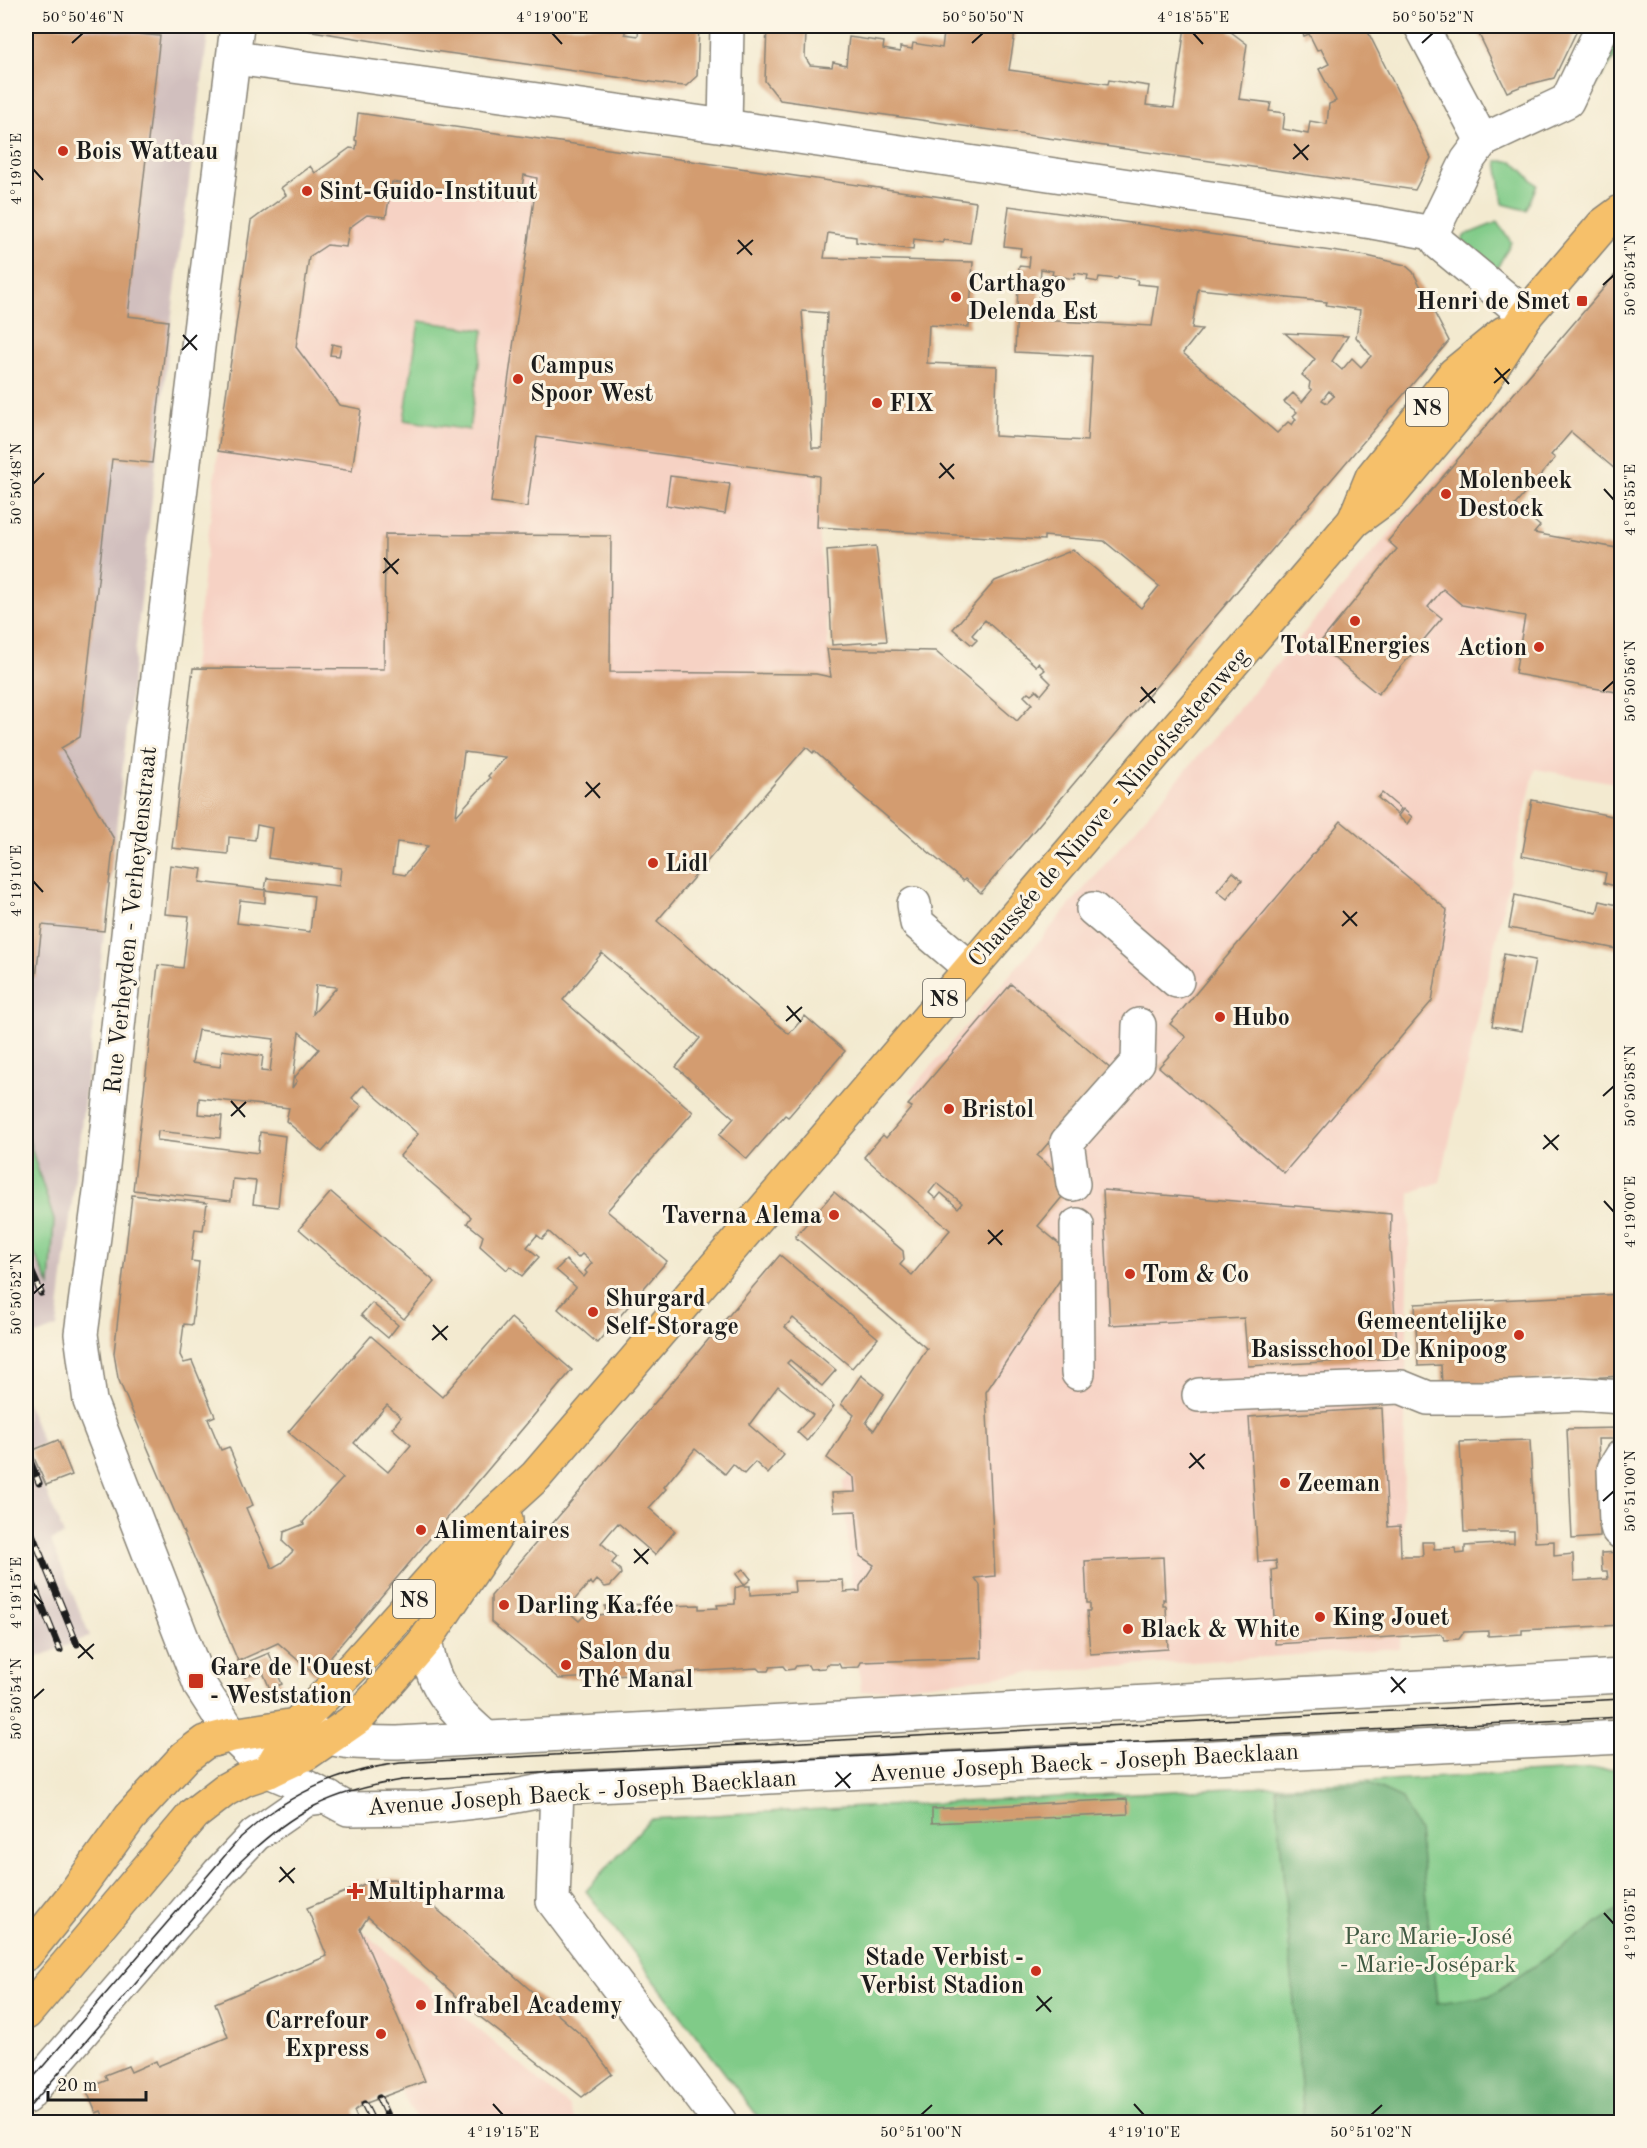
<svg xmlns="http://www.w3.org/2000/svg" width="1647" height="2148" viewBox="0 0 1647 2148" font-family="'Old Standard TT',serif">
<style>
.built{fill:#f6d2c4}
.industrial{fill:#d1bfbe}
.green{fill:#80cb88;stroke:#4e7452;stroke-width:1.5}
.forest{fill:#68af74;stroke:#426648;stroke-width:1.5}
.building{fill:#d39c70;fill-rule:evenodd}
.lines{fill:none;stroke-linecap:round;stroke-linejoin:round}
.minor-casing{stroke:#888376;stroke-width:36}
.major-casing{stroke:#888376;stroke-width:36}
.minor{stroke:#fff;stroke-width:33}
.major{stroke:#f6c06b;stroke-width:33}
.tram{stroke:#1c1c1c;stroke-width:1.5}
.rail-casing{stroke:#1c1c1c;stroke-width:7}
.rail{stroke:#fcf5e5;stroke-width:4.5;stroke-dasharray:14;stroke-linecap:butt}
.ticks{fill:none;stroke:#1c1c1c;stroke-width:2}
.poi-dot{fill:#c8321e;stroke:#fcf5e5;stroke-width:2}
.labels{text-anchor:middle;stroke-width:6;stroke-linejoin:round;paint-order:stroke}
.shield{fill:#fcf5e5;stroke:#5f5d58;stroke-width:1.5}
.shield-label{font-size:22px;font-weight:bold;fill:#1c1c1c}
.poi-label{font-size:24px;font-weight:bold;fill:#1c1c1c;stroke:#fcf5e5;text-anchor:start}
.street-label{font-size:24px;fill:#1c1c1c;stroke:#fcf5e5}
.park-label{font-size:24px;fill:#3f5942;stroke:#fcf5e5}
.neatline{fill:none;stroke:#1c1c1c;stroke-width:2}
.ticks-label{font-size:15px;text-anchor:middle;fill:#1c1c1c}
</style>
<rect width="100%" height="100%" fill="#fcf5e5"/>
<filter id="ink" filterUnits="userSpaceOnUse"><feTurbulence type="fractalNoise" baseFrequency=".0167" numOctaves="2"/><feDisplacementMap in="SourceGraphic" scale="12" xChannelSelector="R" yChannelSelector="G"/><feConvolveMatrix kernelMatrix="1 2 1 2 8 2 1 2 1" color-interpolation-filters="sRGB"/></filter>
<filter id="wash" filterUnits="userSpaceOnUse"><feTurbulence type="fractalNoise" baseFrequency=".008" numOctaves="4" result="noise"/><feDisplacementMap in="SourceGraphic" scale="24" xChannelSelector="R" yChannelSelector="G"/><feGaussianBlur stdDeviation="1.35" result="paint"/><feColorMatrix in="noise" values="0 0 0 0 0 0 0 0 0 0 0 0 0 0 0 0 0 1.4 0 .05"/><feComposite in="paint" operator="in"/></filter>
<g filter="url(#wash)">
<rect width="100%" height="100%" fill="#f3ead0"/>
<g class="built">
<path d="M358,113L801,177L794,224L831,677L816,674L193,668L218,451L251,221L286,195L281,188L310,166L316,173L350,148H356L357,141L355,140Z"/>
<path d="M1456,456L1540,526L1535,533L1621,549V784L1535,769L1440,1182L1410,1193L1400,1648L1026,1673L861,1692L843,1483L1041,1205L910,1091Z"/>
<path d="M360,1929L569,2106L576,2122H417L401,2091L425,2081Z"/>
</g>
<g class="industrial">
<path d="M26,26H209L172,314L111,876L57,1327L26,1339V1236L50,1285L54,1220L26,1132Z"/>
<path d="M26,1401L43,1444L29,1450L64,1535L51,1541L90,1636L26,1662Z"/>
</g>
<g class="green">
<path d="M1609,34L1619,50L1585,102L1575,106Z"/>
<path d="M1497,161H1513L1537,185L1526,210L1503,204Z"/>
<path d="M1498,222L1511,242L1494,274L1459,245L1465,235Z"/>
<path d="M419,321L484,330L469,430L404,420Z"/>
<path d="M26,1132L54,1220L50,1286L26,1236Z"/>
<path d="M1621,1768V2122H762L586,1891L650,1819L747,1813Z"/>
</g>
<path class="forest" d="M1369,1784L1402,1799L1419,1832L1437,2003L1489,1996L1621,1908V2122H1304L1276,1788Z"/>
<g id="blocks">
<g class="building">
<path d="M26,26H57L160,36L128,316L168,321L152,463L112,459L80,737L61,748L114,839L104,931L42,925L36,977L26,975Z"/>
<path d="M282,26H625V34L638,36L639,26H699L697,76L686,86L672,85L434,51Z"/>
<path d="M767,26H811V33H806L805,57L810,65L832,67L833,62L846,65L849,37L884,42L883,49L900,52V47L912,49L913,43L942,48L945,26H1016L1009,70L1108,84L1109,80L1149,86L1146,105L1174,108L1185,26H1223L1247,44L1239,99L1271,103L1269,111L1285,113L1283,129L1308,134L1310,121L1327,124L1329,104L1336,101L1319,69L1329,64L1321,49L1317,50L1309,34L1304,36L1299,26H1365L1431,158L1415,190L780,100L765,81Z"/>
<path d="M1475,26H1579L1554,78L1522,86L1507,92Z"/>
<path d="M358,113L976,202L970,243L943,240V243L914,239L913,250L856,242V237L828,233L824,258L973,262L969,327L929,325L927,363L997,366L995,436L1087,441L1092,356L1015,352L1019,266L1029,267L1030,257L1020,256L1021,248L1004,246L1009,206L1367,256L1405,265L1413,272L1449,341L981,893L965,879L963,881L854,789L855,787L814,751L813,753L806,747L727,838L657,921L789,1034L805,1016L845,1051L790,1115L788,1117L785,1115L747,1159L719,1135L734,1118L676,1067L700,1038L602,953L563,1000L693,1112L607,1211L667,1261L597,1343L558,1309L576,1287L556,1270L566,1260L584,1277L587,1273L585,1271L592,1263L582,1254L578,1258L549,1232L542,1239L537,1235L527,1247L539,1257L522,1276L510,1266L507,1270L480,1246L483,1236L467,1223L471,1217L400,1156L418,1134L363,1085L352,1098L362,1106L322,1152L286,1121L289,1108L199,1098L198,1114L222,1116L220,1138L158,1131L157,1140L258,1153L260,1132L285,1136L278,1207L253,1204L256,1181L233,1179L231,1201L133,1190L158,965L183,968L189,916L165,914L170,865L202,869L200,882L265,890V903L240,900L237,923L310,932L314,896L265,890L267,878L339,886L341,868L268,858L272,828L257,825L255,840L229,837L228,854L172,848L193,668L384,669L385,534L611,536L610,672L816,674L831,677L827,649L935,651L1017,721L1032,704L1024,696L1028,692L1031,694L1036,690L1041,695L1051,683L1041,673L1045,670L1038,663L1036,666L985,620L972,635L977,640L972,645L953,629L995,581L1073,550L1141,608L1159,586L1104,541L1044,536V540L817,527L819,476L537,437L527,507L491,502L537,178L524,175L520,199L392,182L386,217L367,215L349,228L346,247L327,245L309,257L296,347L339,405L361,409L352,471L218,451L251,221L286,195L281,188L310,166L315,173L350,148L356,149L357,141L355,140ZM1041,269L1053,271L1052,275L1074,279L1075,273L1088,275L1087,280L1098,282L1099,277L1117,279L1118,277L1138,280L1137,284L1158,286L1152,326L1037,320ZM1198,289L1327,302L1326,305L1360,310L1356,337L1371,356L1361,367L1352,358L1342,370L1332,361L1348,336L1285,333L1315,359L1302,375L1310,382L1309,388L1312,390L1302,402L1293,393L1284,402L1297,412L1293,416L1296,419L1292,425L1288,422L1277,433L1183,353L1202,329L1192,328ZM802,311L827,313L822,448H812ZM1329,391L1334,396L1327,403L1322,400ZM464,752L505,757L488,776L490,778L456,816ZM397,842L428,846L405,875L393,873ZM316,985L337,987L313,1014ZM198,1030L274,1039L270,1072L261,1071L263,1056L222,1050L220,1067L192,1063ZM299,1032L319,1049L294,1078L297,1081L292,1088Z"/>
<path d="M1620,269L1622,270V475L1571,432L1551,455L1555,458L1515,505L1540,526L1534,533L1622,549V693L1515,674L1525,616L1462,605L1443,589L1428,607L1442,618L1378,694L1318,645L1397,549L1388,541Z"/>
<path d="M332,344L341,346L339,356L330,355Z"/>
<path d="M670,476L730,484L725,514L666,505Z"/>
<path d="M876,546L887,641L832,645L827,550Z"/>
<path d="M1382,793L1401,809L1397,814L1378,798Z"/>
<path d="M1532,800L1622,818V876L1617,875L1615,886L1604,883L1606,873L1522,856Z"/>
<path d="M1403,809L1412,817L1407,824L1398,816Z"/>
<path d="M1341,821L1447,910L1432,1001L1284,1173L1159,1067L1186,1037L1170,1024Z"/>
<path d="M1233,872L1242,880L1227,899L1217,891Z"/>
<path d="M1515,895L1597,913L1600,901L1622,906V950L1509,928Z"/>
<path d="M1504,954L1535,960L1522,1031L1492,1026Z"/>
<path d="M1011,984L1112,1070L1037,1156L1072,1185L1038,1226L1075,1257L986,1392L995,1576L975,1578L980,1585L982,1658L861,1662L859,1667L841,1668L839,1664H827L825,1668L810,1669L808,1665L796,1666L794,1669L786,1670L783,1666L770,1667L768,1671H760L757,1668L559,1679L491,1622V1596L780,1255L878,1338L852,1368L793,1318L785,1327L836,1370L822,1386L790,1360L787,1363L834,1406L807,1441L797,1432L813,1415L778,1386L749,1425L784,1455L768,1474L755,1462L744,1474L733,1464L725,1474L695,1449L664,1487L666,1489L649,1508L675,1531L655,1555L618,1523L601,1543L617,1557L612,1563L620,1570L621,1574L610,1586L605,1587L597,1580L593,1585L590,1582L570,1605L562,1606L579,1621L583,1617L606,1614L605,1606L649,1604L650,1612L668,1610V1606L699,1605V1609L718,1608L717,1605L735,1604V1588L741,1586H750V1595L795,1592L794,1581L843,1580L844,1592L860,1591V1586L874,1565L860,1556L856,1511L834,1512L832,1493L855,1492L854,1478L827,1458L854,1415L841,1404L861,1375L884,1394L866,1423L874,1430L927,1349L795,1237L834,1192L903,1251L904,1260L900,1265L912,1275L950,1230L864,1157L883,1135L886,1138L912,1107L908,1105ZM937,1183L962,1203L958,1208L941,1193L936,1199L929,1193Z"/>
<path d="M1103,1190L1391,1214L1390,1248L1398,1358L1248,1366L1244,1318L1110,1325Z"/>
<path d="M331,1192L435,1282L404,1319L299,1229Z"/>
<path d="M132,1195L207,1203L203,1230L195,1229L191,1261L199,1262L192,1325L184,1324L180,1355L184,1363L192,1361L215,1416L208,1419L221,1450L229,1447L253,1505L246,1508L272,1568L281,1563L293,1551L283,1542L284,1532L304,1524L303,1522L343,1478L288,1432L371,1336L442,1397L511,1318L572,1370L315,1675L278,1643L238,1661L118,1378L114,1353ZM387,1405L401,1417L392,1428L411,1445L388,1472L354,1443Z"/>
<path d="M1622,1294V1376L1442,1386L1441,1365L1418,1366L1415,1304Z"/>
<path d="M372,1303L398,1325L388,1338L361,1315Z"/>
<path d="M1382,1408L1388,1527L1400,1526L1401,1556H1423L1422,1542H1434V1549L1455,1548L1456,1554L1465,1553V1546L1514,1543V1532H1464L1460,1442L1530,1440L1535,1542L1554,1541V1556L1573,1554L1574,1581L1608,1579L1607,1571H1602L1601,1553L1622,1552V1625L1522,1630V1634L1488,1636V1631L1464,1632L1459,1639L1445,1640L1441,1634L1275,1644L1272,1570L1277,1569L1276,1561L1258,1562L1249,1417Z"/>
<path d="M1621,1428L1622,1439H1598L1602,1523H1600V1537L1572,1539L1567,1429Z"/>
<path d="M58,1440L72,1475L46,1485L31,1451Z"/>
<path d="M1163,1557L1165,1600L1163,1599V1606H1166L1168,1649L1090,1654L1087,1611H1090V1603H1087L1085,1561Z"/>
<path d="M743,1569L751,1579L744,1585L736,1574Z"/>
<path d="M269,1653L282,1684L270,1689L262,1670L245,1677L240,1665Z"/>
<path d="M1127,1799L1128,1814L932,1823V1809Z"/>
<path d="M393,1879L406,1883L501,1964L588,2041L612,2074L582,2097L475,2013L368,1917L360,1929L425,2081L364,2104L354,2111L359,2122H106L101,2111L96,2113L86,2089L107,2080L105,2075L128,2066L131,2072L156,2061L158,2066L228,2037L215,2003L327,1956L307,1908L374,1880Z"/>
</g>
</g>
</g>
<g filter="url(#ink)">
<use href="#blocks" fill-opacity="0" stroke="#888376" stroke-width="1.5"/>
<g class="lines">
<defs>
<g id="minor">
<path d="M237,26L139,833L101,1184L81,1334L90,1401L201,1687L232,1735L269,1771L311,1789L348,1809L421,1808L500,1799L557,1788L1077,1761L1194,1758L1622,1737"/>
<path d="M1421,26L1482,141"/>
<path d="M235,58L725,126L1372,222L1432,233"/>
<path d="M725,126L727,26"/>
<path d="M1432,233L1467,161L1482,141L1567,101L1603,26"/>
<path d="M1432,233L1440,244L1526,315"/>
<path d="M914,904L917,923L970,968"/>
<path d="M1093,909L1177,981"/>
<path d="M1073,1184L1067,1142L1138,1062L1139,1025"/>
<path d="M1077,1225L1078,1373"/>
<path d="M1199,1395L1401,1387L1428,1398H1492L1579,1394L1622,1397"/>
<path d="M1622,1456L1614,1469L1616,1523L1618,1530L1622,1533"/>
<path d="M425,1641C427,1650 429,1660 432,1669C441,1697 463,1718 485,1737"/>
<path d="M309,1731C341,1745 364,1742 398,1743L1622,1676"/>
<path d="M557,1788L553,1901L720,2122"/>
<path d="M26,2097L219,1873L255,1835L307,1799L323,1797L329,1798"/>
</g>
<g id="major">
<path d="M1354,521L1372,477L1454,374L1504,333"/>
<path d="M269,1771L296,1725L357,1663L469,1537L536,1476L1354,521L1391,494L1476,393L1526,315L1603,225L1622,211"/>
<path d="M26,1954L72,1897L130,1817L185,1757L205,1742L232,1735L296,1725"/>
<path d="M26,2013L194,1814L225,1790L245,1779L269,1771L307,1753L359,1717L425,1641L506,1520"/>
</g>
</defs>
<use href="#minor" class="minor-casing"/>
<use href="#major" class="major-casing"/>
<use href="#minor" class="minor"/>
<use href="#major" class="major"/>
<g class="tram">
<path d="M26,2086L241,1837C251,1829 260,1820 270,1813C309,1785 353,1769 400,1763L1622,1699"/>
<path d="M26,2111L241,1861C293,1811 330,1792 402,1780L1622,1717"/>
</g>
<defs>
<g id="rail">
<path d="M26,1259L41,1293"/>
<path d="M26,1451L39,1483"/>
<path d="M26,1519L77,1644"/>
<path d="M26,1566L60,1650"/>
<path d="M379,2098L390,2122"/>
<path d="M364,2104L373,2122"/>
</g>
</defs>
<use href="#rail" class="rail-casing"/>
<use href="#rail" class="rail"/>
</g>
</g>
<path class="ticks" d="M552,33L562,44M1193,33L1203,44M72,43L83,33M972,43L983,33M1422,43L1433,33M1294,144L1308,160M1293,159L1309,145M33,169L43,180M738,240L752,255M737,254L753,240M1603,285L1614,275M183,335L197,350M182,350L197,335M1495,368L1509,384M1494,383L1510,369M940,463L954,479M939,478L954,464M33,484L44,473M1604,489L1614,500M384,558L398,574M383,573L399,559M1141,687L1155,703M1603,691L1614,681M1140,702L1156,688M586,782L600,798M585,797L600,783M33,881L43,892M1343,911L1357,926M1342,926L1357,912M787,1006L801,1022M786,1021L802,1007M1603,1096L1614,1086M231,1101L245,1117M231,1116L246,1102M1544,1135L1558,1150M1543,1149L1559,1135M1604,1201L1614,1212M988,1230L1002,1245M988,1244L1003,1230M33,1294L44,1284M433,1325L447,1340M432,1340L448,1326M1190,1453L1204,1469M1189,1468L1205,1454M1603,1501L1614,1491M634,1549L648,1564M634,1563L649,1549M33,1593L43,1604M79,1644L93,1659M78,1658L94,1644M1391,1677L1405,1693M1391,1692L1406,1678M33,1699L44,1689M836,1772L850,1788M835,1787L851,1773M280,1867L294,1883M279,1882L295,1868M1604,1913L1614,1924M1037,1996L1051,2012M1036,2011L1052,1997M493,2104L503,2115M1134,2104L1144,2115M921,2115L932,2105M1371,2115L1382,2105"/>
<g class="poi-dot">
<circle cx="63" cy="151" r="6"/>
<circle cx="307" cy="191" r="6"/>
<circle cx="956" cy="297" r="6"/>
<rect x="1576" y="295" width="12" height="12" rx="3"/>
<circle cx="518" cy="379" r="6"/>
<circle cx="877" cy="403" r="6"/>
<circle cx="1446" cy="494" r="6"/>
<circle cx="1355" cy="621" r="6"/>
<circle cx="1539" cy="647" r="6"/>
<circle cx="653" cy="863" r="6"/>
<circle cx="1220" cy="1017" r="6"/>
<circle cx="949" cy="1109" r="6"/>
<circle cx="834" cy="1215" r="6"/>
<circle cx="1130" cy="1274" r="6"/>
<circle cx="593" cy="1312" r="6"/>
<circle cx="1519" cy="1335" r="6"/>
<circle cx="1285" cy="1483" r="6"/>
<circle cx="421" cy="1530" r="6"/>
<circle cx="504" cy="1605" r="6"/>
<circle cx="1320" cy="1617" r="6"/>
<circle cx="1128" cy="1629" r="6"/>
<circle cx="566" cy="1665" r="6"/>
<rect x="188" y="1673" width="16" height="16" rx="3"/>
<path d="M352 1882h6v6h6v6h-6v6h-6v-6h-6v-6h6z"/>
<circle cx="1036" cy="1971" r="6"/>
<circle cx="421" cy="2005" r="6"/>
<circle cx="381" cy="2034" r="6"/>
</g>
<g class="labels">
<g class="shield">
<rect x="1406" y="388" width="42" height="38" rx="4.5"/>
<rect x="923" y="979" width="42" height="38" rx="4.5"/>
<rect x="393" y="1580" width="42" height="38" rx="4.5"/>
</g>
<g class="shield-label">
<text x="1427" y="415">N8</text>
<text x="944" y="1006">N8</text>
<text x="414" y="1607">N8</text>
</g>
<g class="poi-label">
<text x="75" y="159">Bois Watteau</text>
<text x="319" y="199">Sint-Guido-Instituut</text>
<text x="968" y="291">Carthago<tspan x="968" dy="28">Delenda Est</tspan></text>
<text x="1570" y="309" text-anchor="end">Henri de Smet</text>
<text x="530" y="373">Campus<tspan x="530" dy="28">Spoor West</tspan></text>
<text x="889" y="411">FIX</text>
<text x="1458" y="488">Molenbeek<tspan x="1458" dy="28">Destock</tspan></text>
<text x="1355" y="653" text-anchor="middle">TotalEnergies</text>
<text x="1527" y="655" text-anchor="end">Action</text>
<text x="665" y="871">Lidl</text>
<text x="1232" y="1025">Hubo</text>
<text x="961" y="1117">Bristol</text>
<text x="822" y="1223" text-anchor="end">Taverna Alema</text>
<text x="1142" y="1282">Tom &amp; Co</text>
<text x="605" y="1306">Shurgard<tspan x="605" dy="28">Self-Storage</tspan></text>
<text x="1507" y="1329" text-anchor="end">Gemeentelijke<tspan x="1507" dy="28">Basisschool De Knipoog</tspan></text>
<text x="1297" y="1491">Zeeman</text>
<text x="433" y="1538">Alimentaires</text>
<text x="516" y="1613">Darling Ka.fée</text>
<text x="1332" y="1625">King Jouet</text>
<text x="1140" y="1637">Black &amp; White</text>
<text x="578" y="1659">Salon du<tspan x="578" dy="28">Thé Manal</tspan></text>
<text x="210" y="1675">Gare de l'Ouest<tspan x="210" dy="28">- Weststation</tspan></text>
<text x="367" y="1899">Multipharma</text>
<text x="1024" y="1965" text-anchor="end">Stade Verbist -<tspan x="1024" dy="28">Verbist Stadion</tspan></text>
<text x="433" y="2013">Infrabel Academy</text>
<text x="369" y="2028" text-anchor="end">Carrefour<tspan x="369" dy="28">Express</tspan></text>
</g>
<g class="street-label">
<text transform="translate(1108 807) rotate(-49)" y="8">Chaussée de Ninove - Ninoofsesteenweg</text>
<text transform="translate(130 920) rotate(-84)" y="8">Rue Verheyden - Verheydenstraat</text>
<text transform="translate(1084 1762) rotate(-3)" y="8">Avenue Joseph Baeck - Joseph Baecklaan</text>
<text transform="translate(582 1792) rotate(-4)" y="8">Avenue Joseph Baeck - Joseph Baecklaan</text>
</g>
<g class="park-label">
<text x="1428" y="1944">Parc Marie-José<tspan x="1428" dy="28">- Marie-Josépark</tspan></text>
</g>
</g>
<rect width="1647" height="2148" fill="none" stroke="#fcf5e5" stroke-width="66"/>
<path d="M48 2091v9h98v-9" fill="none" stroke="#1c1c1c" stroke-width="3"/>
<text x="57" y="2091" font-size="18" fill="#1c1c1c" stroke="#fcf5e5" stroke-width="4.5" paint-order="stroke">20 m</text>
<rect x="33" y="33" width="1581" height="2082" class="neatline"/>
<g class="ticks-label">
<text x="83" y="22">50°50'46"N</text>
<text x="552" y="22">4°19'00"E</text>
<text x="983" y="22">50°50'50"N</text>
<text x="1193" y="22">4°18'55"E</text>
<text x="1433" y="22">50°50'52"N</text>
<text transform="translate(16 169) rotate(-90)" y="5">4°19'05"E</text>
<text transform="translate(1630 275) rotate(-90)" y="5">50°50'54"N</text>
<text transform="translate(16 484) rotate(-90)" y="5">50°50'48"N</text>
<text transform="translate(1630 500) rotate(-90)" y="5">4°18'55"E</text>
<text transform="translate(1630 681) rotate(-90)" y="5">50°50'56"N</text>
<text transform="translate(16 881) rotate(-90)" y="5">4°19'10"E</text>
<text transform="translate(1630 1086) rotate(-90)" y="5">50°50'58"N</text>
<text transform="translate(1630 1212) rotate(-90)" y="5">4°19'00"E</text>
<text transform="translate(16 1294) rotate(-90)" y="5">50°50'52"N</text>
<text transform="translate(1630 1491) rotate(-90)" y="5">50°51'00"N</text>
<text transform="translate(16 1593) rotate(-90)" y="5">4°19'15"E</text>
<text transform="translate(16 1699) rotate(-90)" y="5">50°50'54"N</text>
<text transform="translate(1630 1924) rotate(-90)" y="5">4°19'05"E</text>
<text x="503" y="2137">4°19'15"E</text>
<text x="921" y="2137">50°51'00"N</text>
<text x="1144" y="2137">4°19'10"E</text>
<text x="1371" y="2137">50°51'02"N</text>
</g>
</svg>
